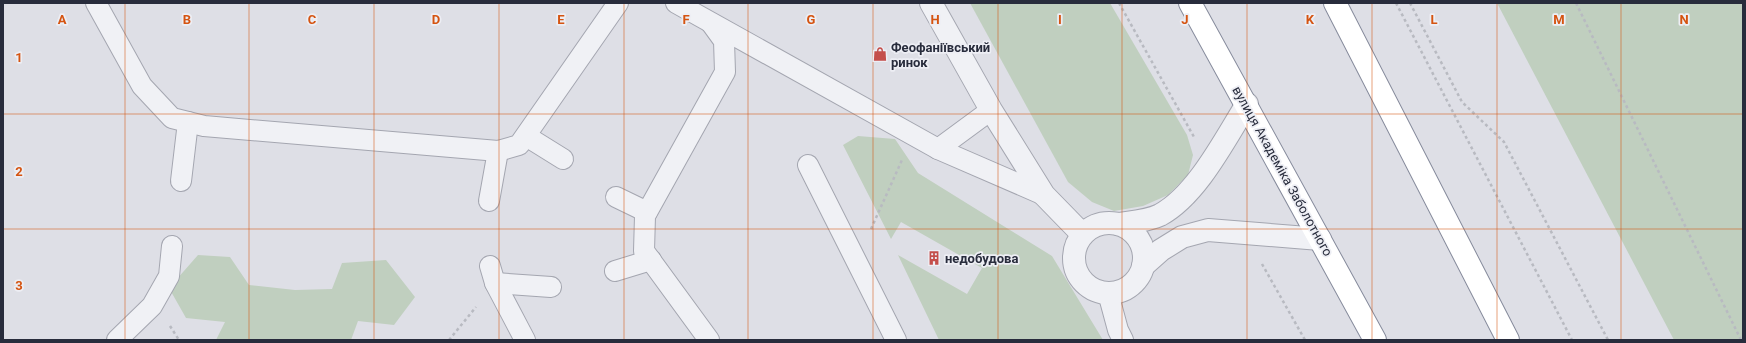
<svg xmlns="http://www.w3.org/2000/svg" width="1746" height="343" viewBox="0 0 1746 343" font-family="Roboto,sans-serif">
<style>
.green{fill:#c0cfbf}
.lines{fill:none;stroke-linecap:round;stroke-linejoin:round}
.lane-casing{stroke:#a4a6b0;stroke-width:22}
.street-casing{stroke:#a4a6b0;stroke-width:24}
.highway-casing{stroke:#868b9c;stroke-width:24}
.path{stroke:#b8bac1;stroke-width:2.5;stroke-dasharray:3 3;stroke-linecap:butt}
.lane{stroke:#f0f1f5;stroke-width:20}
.street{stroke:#f0f1f5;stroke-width:22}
.highway{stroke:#fff;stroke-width:22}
.grid{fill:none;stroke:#d55411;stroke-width:1;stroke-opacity:0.55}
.labels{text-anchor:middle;stroke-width:3.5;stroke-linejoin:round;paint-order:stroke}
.poi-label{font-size:13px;font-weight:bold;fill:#282c3c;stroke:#edeef4;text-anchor:start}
.street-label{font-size:13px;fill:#282c3c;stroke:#edeef4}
.grid-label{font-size:13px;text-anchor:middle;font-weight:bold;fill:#d55411;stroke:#edeef4;stroke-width:3.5;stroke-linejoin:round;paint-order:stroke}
</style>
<rect width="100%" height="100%" fill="#dedfe6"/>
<g class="green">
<path d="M970,3H1110L1187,135L1193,155L1188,175L1168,195L1143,206L1114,211L1092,202L1068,182Z"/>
<path d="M1497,3H1743V340H1674Z"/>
<path d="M858,136L895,139L918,173L1052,256L1103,340H939L898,255L967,294L982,268L901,222L891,239L843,145Z"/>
<path d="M198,255L230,257L249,285L295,290L332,289L342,263L386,260L415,297L394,325L358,321L351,340H216L225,322L186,318L169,288Z"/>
</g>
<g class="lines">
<defs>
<g id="lane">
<path d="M96,3L142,86L172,118L204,126L498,151L519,145L618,3"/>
<path d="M676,3L938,149L1044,195"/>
<path d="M526,136L563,159"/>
<path d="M938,149L991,110"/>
<path d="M808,165L896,340"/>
<path d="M181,181L188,122"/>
<path d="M616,197L647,212"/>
<path d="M489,201L498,151"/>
<path d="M490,266L495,283L525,340"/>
<path d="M615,271L651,260"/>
<path d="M495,283L551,287"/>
<path d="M1108,293L1118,330L1123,340"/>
<path d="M117,340L152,306L169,276L172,246"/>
<path d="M709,340L644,251L645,216L725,72L724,41L711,23"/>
</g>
<g id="street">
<path d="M931,3L991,110L1044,195L1082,234"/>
<circle cx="1109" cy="258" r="35"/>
<path d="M1118,224C1131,222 1148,221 1160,215C1197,195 1225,139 1247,104"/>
<path d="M1143,266L1161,250L1182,237L1208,230L1320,239"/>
</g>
<g id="highway">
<path d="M1190,3L1375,340"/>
<path d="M1335,3L1508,340"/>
</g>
</defs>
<use href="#lane" class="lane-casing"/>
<use href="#street" class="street-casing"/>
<use href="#highway" class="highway-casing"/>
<g class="path">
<path d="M1119,3L1194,137"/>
<path d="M1396,3L1572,340"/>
<path d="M1410,3L1462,102L1504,142L1608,340"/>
<path d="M1576,3L1741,340"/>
<path d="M871,229L902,160"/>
<path d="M1262,264L1305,340"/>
<path d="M170,326L179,340"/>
<path d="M449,340L476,307"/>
</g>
<use href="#lane" class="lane"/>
<use href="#street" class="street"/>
<use href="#highway" class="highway"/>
</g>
<path class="grid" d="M125,3V340M249,3V340M374,3V340M499,3V340M624,3V340M748,3V340M873,3V340M998,3V340M1122,3V340M1247,3V340M1372,3V340M1497,3V340M1621,3V340M3,114H1743M3,229H1743"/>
<defs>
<symbol id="shop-bare" viewBox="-9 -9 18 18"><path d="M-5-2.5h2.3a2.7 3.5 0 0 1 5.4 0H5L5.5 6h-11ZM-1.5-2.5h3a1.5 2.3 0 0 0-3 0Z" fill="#c44e4a" stroke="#edeef4" stroke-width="2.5" paint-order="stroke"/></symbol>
<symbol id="building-bare" viewBox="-9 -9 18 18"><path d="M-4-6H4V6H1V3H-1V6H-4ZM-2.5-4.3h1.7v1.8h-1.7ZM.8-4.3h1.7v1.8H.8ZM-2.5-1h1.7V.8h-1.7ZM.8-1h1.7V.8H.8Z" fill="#c44e4a" stroke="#edeef4" stroke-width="2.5" paint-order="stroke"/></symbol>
</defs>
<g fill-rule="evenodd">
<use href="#shop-bare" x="870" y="44" width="20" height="20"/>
<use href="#building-bare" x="924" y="248" width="20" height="20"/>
</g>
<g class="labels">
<g class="poi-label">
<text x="891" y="52">Феофаніївський<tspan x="891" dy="15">ринок</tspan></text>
<text x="945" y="263">недобудова</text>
</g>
<g class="street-label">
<text transform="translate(1283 171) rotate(61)" y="5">вулиця Академіка Заболотного</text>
</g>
</g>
<g class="grid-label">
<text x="62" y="24">A</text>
<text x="187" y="24">B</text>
<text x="312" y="24">C</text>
<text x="436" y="24">D</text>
<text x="561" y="24">E</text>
<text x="686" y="24">F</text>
<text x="811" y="24">G</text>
<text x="935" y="24">H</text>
<text x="1060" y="24">I</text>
<text x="1185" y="24">J</text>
<text x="1310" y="24">K</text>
<text x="1434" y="24">L</text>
<text x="1559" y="24">M</text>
<text x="1684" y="24">N</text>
<text x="19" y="62">1</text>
<text x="19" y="176">2</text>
<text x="19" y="290">3</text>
</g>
<rect width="1746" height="343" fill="none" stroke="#282c3c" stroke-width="8"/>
</svg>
